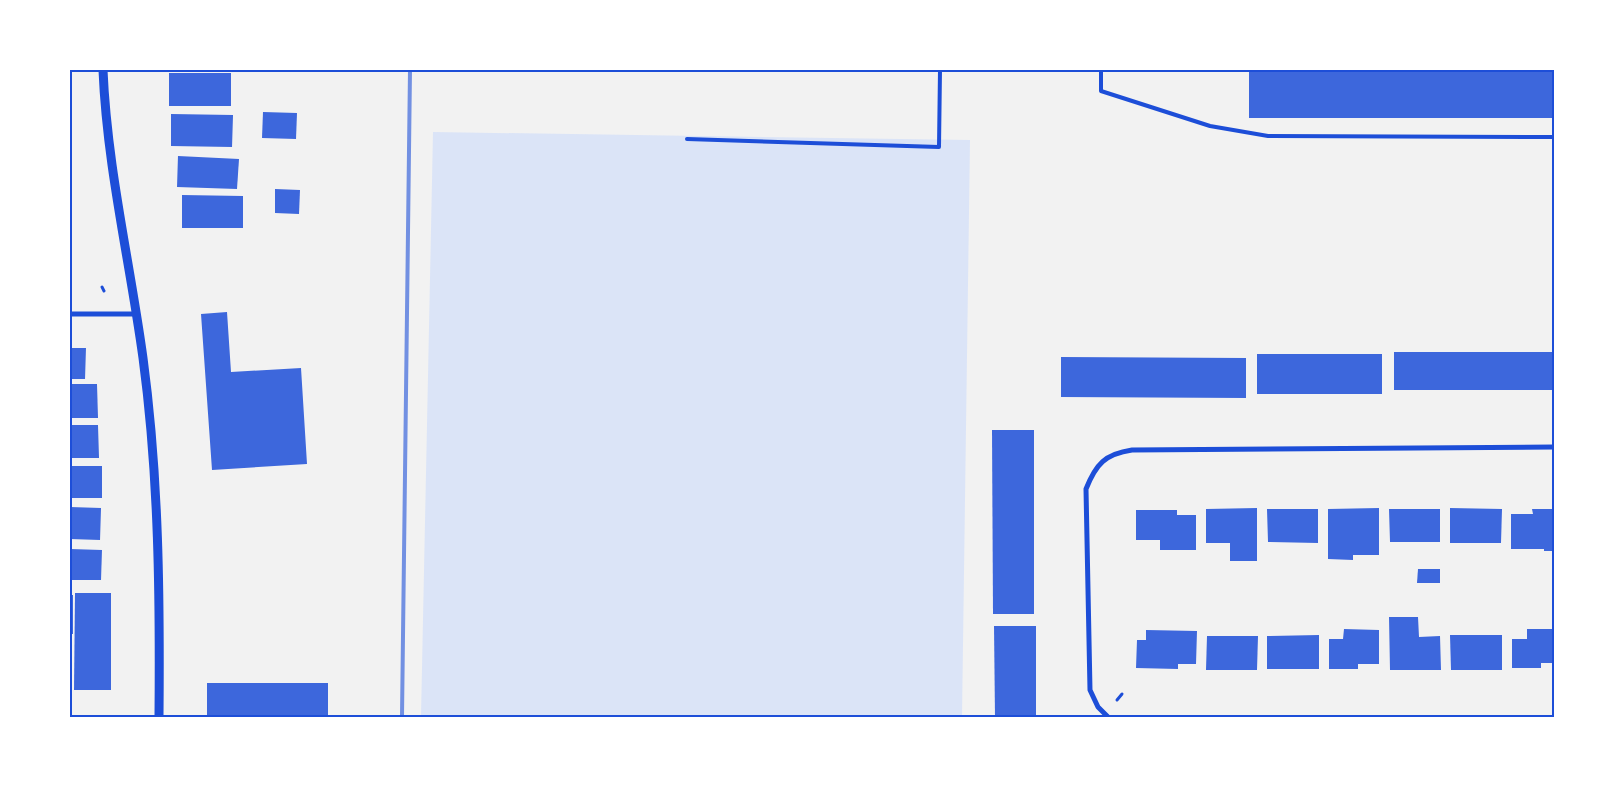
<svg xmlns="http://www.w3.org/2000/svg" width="1624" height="787" viewBox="0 0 1624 787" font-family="Mulish,sans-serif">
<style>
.green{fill:#dbe4f7}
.building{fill:#3d67dc}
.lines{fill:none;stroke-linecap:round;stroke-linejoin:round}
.path{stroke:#1d4ed8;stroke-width:3}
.service{stroke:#1d4ed8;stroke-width:4}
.minor{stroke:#1d4ed8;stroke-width:5}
.tertiary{stroke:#1d4ed8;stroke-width:9}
.rail{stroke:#7290e2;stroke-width:4}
.neatline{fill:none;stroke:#1d4ed8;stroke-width:2}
</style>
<rect width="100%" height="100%" fill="#f2f2f2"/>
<path class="green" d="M433,132L970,140L962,717H421Z"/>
<g class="building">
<rect x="1249" y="70" width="305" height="48"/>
<rect x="169" y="73" width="62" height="33"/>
<path d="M263,112L297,113L296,139L262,138Z"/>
<path d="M171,114L233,115L232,147L171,146Z"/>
<path d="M178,156L239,159L237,189L177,187Z"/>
<path d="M275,189L300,190L299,214L275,213Z"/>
<path d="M182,195L243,196V228H182Z"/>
<path d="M227,312L231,372L301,368L307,464L212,470L201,314Z"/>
<path d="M70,348H86L85,379H70Z"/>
<rect x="1394" y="352" width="160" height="38"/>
<rect x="1257" y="354" width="125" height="40"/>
<path d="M1061,357L1246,358V398L1061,397Z"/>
<path d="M70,384H97L98,418H70Z"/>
<path d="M70,425H98L99,458H70Z"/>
<path d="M992,430H1034V614H993Z"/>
<rect x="70" y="466" width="32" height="32"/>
<path d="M70,507L101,508L100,540L70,539Z"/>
<path d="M1257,508V561H1230V543H1206V509Z"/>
<path d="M1379,508V555H1353V560L1328,559V509Z"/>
<path d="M1450,508L1502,509L1501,543H1450Z"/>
<path d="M1267,509H1318V543L1268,542Z"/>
<path d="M1389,509H1440V542H1390Z"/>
<path d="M1532,509H1554V551H1544V549H1511V514H1533Z"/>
<path d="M1136,510H1177V515H1196V550H1160V540H1136Z"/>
<path d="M70,549L102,550L101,580H70Z"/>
<path d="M1418,569H1440V583H1417Z"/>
<path d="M75,593H111V690H74Z"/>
<rect x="70" y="595" width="3" height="39"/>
<path d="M1389,617H1418L1419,637L1440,636L1441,670H1390Z"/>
<path d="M994,626H1036V717H995Z"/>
<path d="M1344,629L1379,630V664H1358V669H1329V639H1343Z"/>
<path d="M1527,629H1554V663H1541V668H1512V639H1527Z"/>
<path d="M1146,630L1197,631L1196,664H1178V669L1136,668L1137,640H1146Z"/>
<path d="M1319,635V669H1267V636Z"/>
<path d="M1450,635H1502V670H1451Z"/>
<path d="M1207,636H1258L1257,670H1206Z"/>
<rect x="207" y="683" width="121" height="34"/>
</g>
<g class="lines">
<g class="path">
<path d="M102,287L104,291"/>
<path d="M1117,700L1122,694"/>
</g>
<g class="service">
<path d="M1101,70V91L1210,126L1268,136L1554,137"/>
<path d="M687,139L939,147L940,70"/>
</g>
<g class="minor">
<path d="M70,314H136"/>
<path d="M1108,717L1098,707L1090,690L1086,489C1096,464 1105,454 1132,450L1554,447"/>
</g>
<path class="tertiary" d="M103,70C107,167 130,262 143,358C159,477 160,597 159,717"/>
<path class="rail" d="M402,717L410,70"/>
</g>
<rect width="1624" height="787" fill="none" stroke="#ffffff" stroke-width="142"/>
<rect x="71" y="71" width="1482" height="645" class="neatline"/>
</svg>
